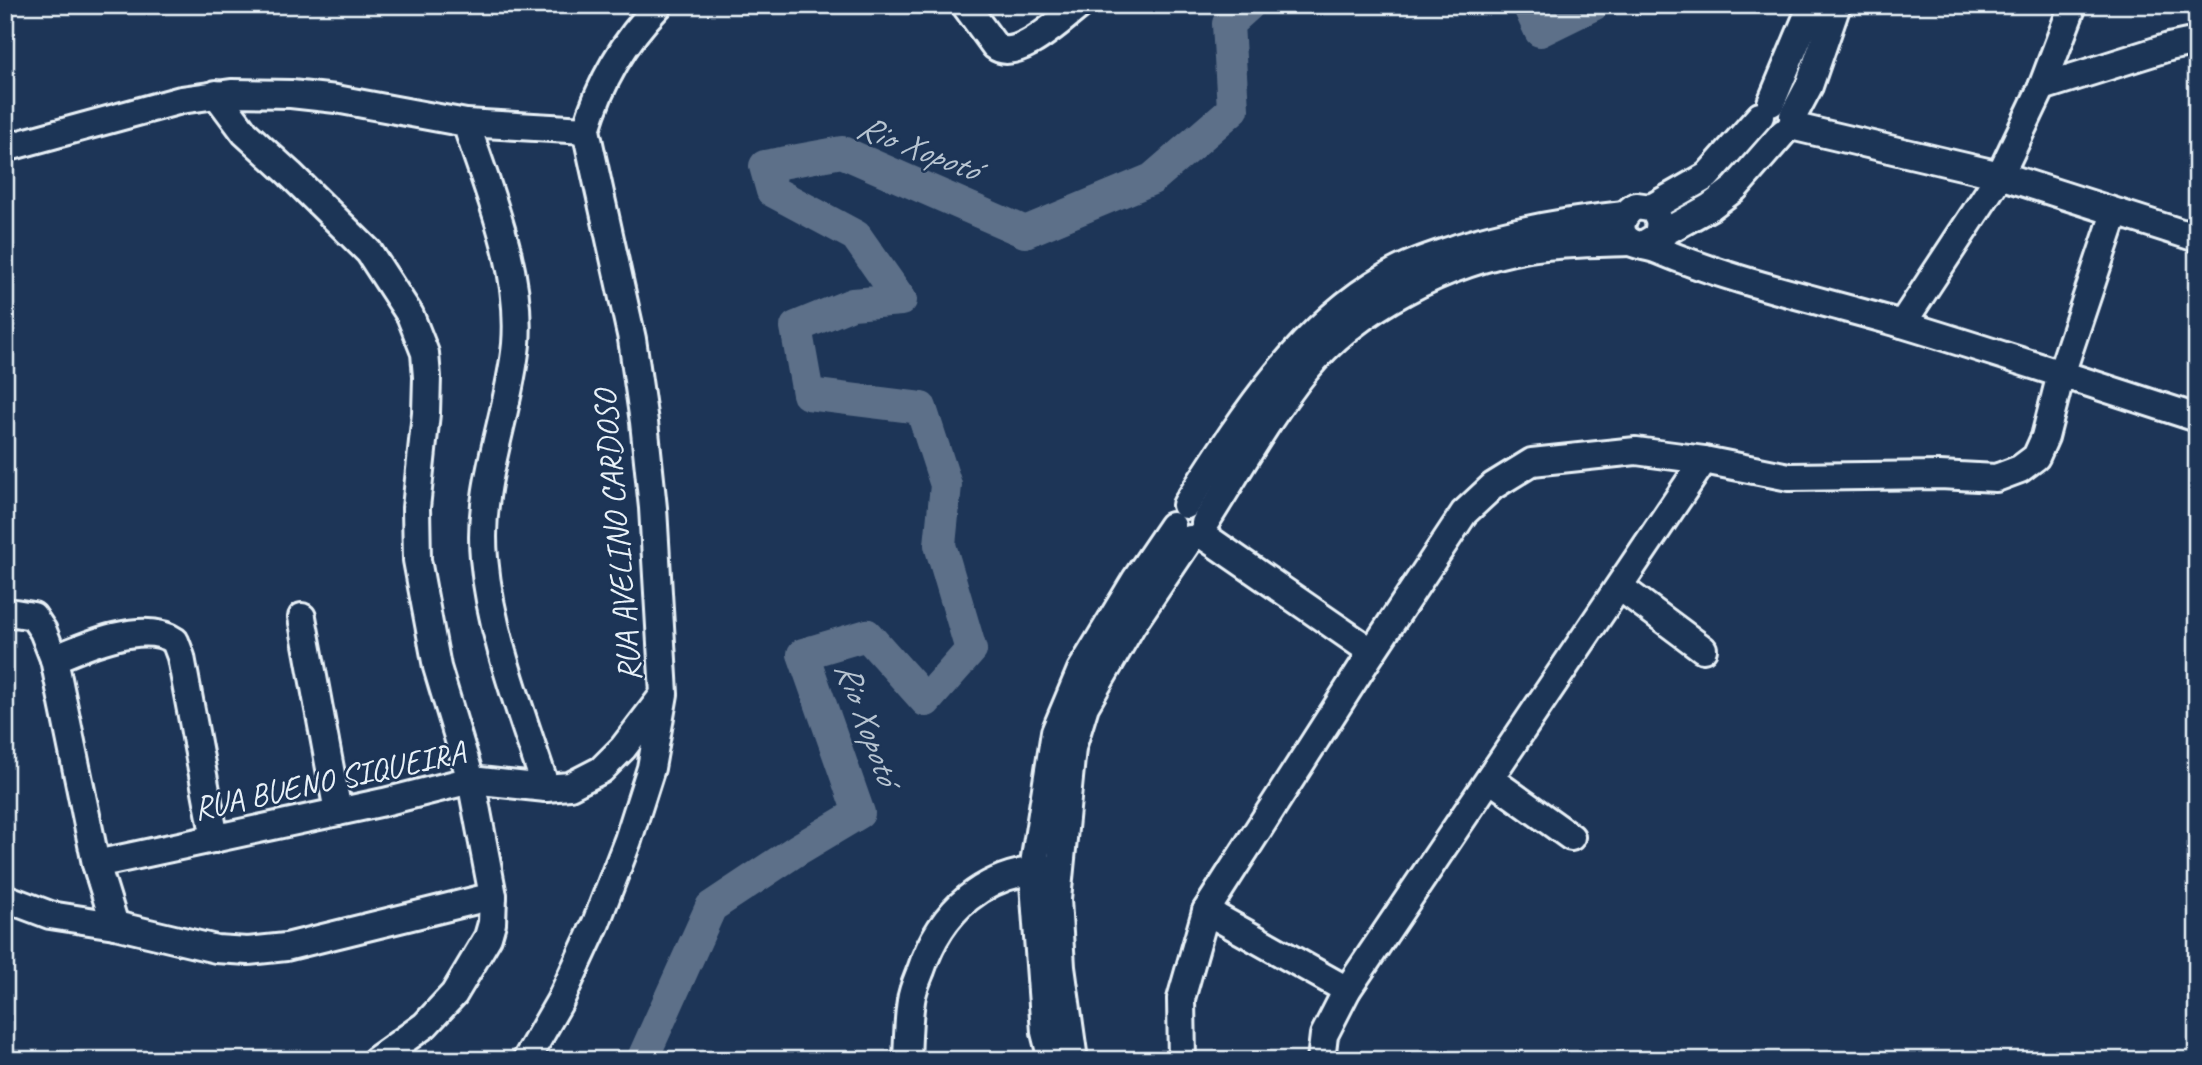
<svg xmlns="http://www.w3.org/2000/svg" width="2202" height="1065" viewBox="0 0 2202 1065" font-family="Caveat,sans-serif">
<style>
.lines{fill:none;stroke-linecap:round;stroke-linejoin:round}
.river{stroke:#5d7089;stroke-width:32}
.minor-casing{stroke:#e8f1f8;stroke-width:32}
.minor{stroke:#1d3557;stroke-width:26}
.labels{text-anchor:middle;stroke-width:5;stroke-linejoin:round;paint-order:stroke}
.street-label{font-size:33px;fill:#e8f1f8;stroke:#1d3557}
.water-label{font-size:35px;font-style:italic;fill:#b7c4d1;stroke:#1d3557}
</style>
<rect width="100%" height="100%" fill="#1d3557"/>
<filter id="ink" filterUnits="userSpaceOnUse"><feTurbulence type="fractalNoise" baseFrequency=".0143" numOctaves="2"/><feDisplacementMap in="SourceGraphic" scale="14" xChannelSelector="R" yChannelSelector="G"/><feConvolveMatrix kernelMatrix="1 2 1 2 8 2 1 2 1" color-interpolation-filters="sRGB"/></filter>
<g filter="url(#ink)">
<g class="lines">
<g class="river">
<path d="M1528,5L1540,31L1593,5"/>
<path d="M642,1060L711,907L797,850L859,813L803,654L867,635L926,701L971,650L940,545L946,485L921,408L808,394L796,327L852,304L901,300L856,236L772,191L765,166L842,152L1025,232L1152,179L1233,109L1228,24L1249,5"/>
</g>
<defs>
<g id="minor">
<path d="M965,5L995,46C1016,63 1062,19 1080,5"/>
<path d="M2042,87L2169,47L2197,41"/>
<path d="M216,94L245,133L290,174L369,252L410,315L425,353L427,377L426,413L416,508L417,560L437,667L471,780L493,896L492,923L488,937L454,994L425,1025L376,1060"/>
<path d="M1771,103L1812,5"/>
<path d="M1793,116L1809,86L1837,5"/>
<path d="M466,123C489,194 522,268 516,344C509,415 477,485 484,558C491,637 522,714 546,788"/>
<path d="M1791,126L2000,175L2197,238"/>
<path d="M5,148L181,100L231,93L291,94L336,99L466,123L586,130"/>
<path d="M1651,208L1707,176L1760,116"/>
<path d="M1656,237L1710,207L1735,188L1783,133"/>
<path d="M1644,244L1656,237C1662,226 1660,217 1651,208L1636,206C1621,214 1614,234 1633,243C1640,246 1650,247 1658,250C1736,283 1821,300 1902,324C2001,354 2099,386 2197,418"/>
<path d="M1902,324L2000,175L2042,87L2073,5"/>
<path d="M1186,505C1240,421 1298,327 1388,276C1410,263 1434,256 1457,248C1512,231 1567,221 1624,215"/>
<path d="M1205,523C1237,473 1268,417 1305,371C1356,307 1448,262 1529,248C1562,243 1597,243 1630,242"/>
<path d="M1201,534L1372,652"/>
<path d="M1620,587L1703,649"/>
<path d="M5,615L15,613L33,616L43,631L54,659L96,864L115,925"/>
<path d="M302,617L338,812"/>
<path d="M54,659C84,646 145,619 175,641L181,657L215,839"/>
<path d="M1490,779L1571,837"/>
<path d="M96,864L384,802L471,780L546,788L570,786L601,770L623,748L662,697"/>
<path d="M5,898L50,915L115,925L216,949L248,951L286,947L493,896"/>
<path d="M1206,911L1347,990"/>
<path d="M526,1060L560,1001L596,923L628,840L651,768L664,694L653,508L644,422L632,339L586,130C600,82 624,41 659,5"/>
<path d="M907,1060C908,1040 908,1020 911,1001C912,991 917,980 921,970C941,910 984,872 1049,869"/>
<path d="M1052,1060L1045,1032L1033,870L1055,732L1081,670L1136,579L1172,526"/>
<path d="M1074,1060L1061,967L1057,899L1072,748L1085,706L1132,625L1190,539"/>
<path d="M1182,1060L1181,999L1206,911L1372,652L1464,513L1493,486L1532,462L1636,451L1704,460L1789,477L1940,475L1996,478L2020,469L2036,457L2045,437L2061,374L2115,213"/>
<path d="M1321,1060L1324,1035L1347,990L1704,460"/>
</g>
</defs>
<use href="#minor" class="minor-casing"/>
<use href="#minor" class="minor"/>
</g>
</g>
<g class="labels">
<g class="street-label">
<text transform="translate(616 536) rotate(-95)" y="12">RUA AVELINO CARDOSO</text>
<text transform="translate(329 779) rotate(-12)" y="12">RUA BUENO SIQUEIRA</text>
</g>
<g class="water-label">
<text transform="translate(918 147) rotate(21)" y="12">Rio Xopotó</text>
<text transform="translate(868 722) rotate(70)" y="12">Rio Xopotó</text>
</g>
</g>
<rect width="2202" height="1065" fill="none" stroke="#1d3557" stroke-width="28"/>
<rect x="14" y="14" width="2174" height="1037" fill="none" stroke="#e8f1f8" stroke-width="2.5" filter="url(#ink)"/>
</svg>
